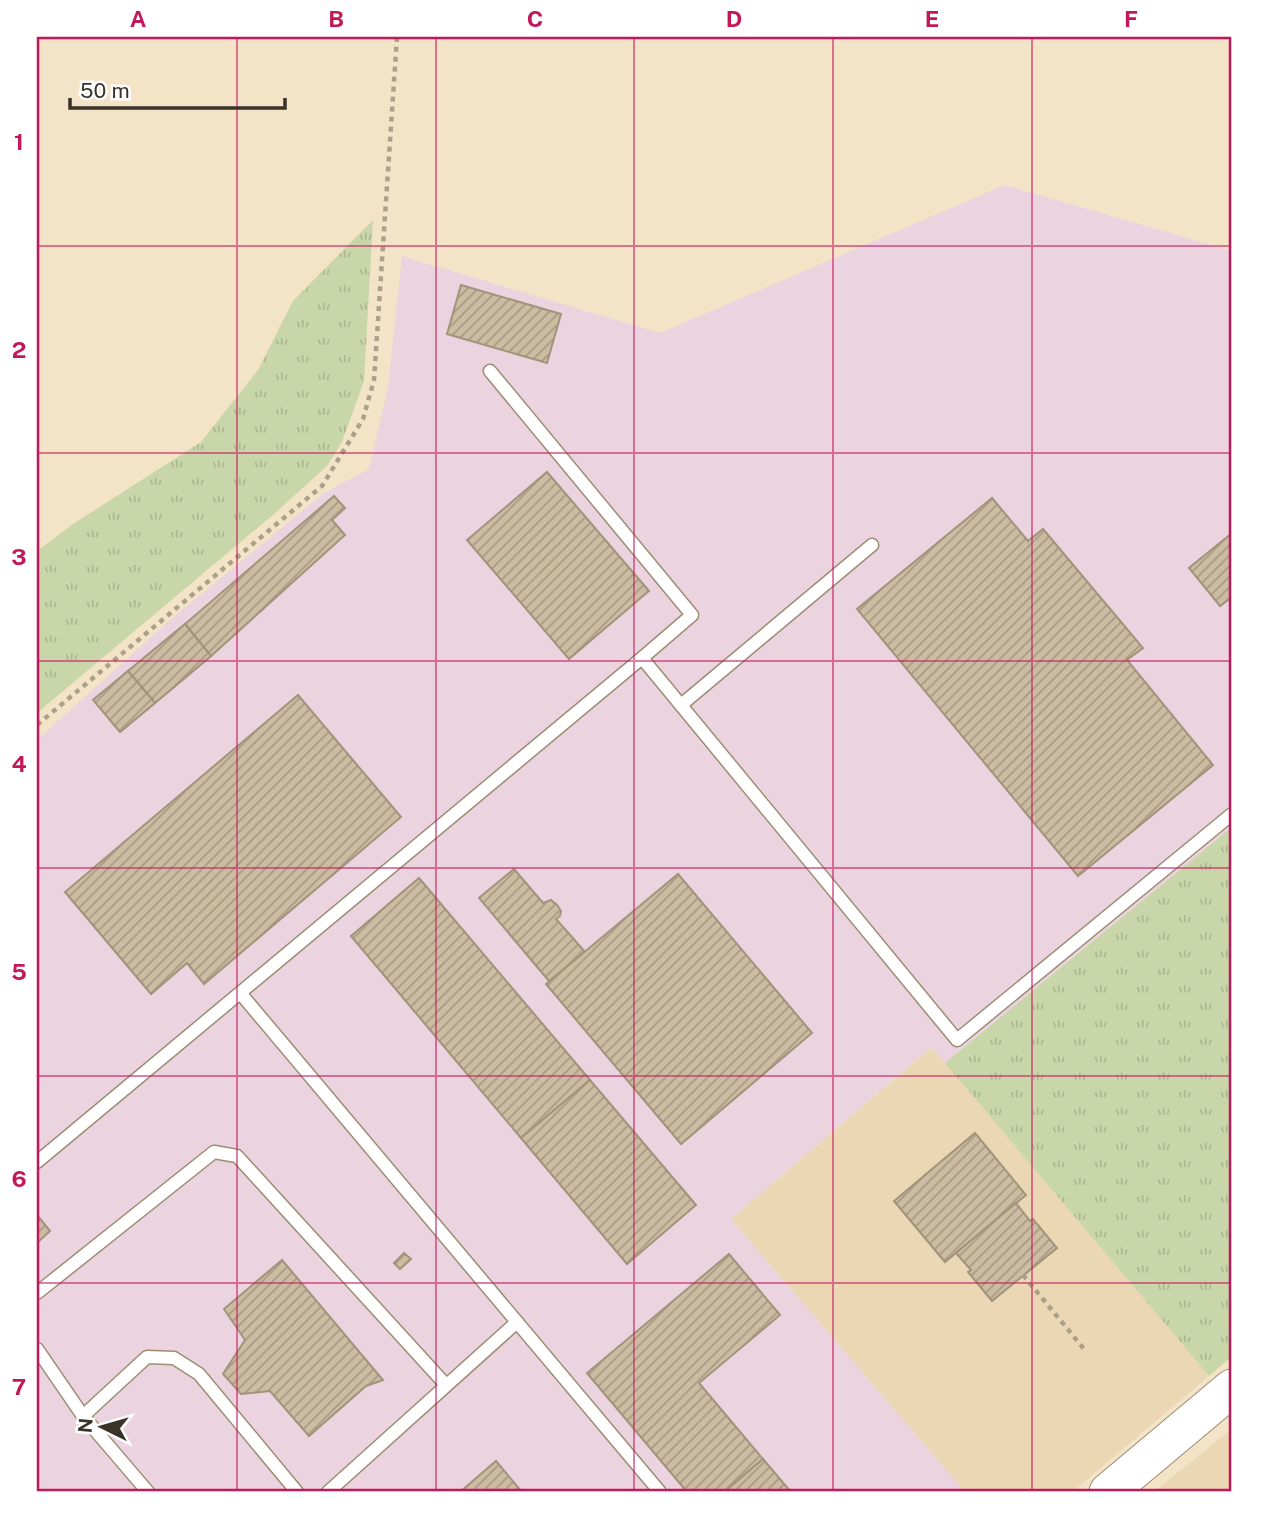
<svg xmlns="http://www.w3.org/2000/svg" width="1269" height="1529" viewBox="0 0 1269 1529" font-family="'Public Sans',sans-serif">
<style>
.built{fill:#ecd7b5}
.industrial{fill:#ebd3df}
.grass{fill:url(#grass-tufts)}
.building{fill:url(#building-hatch);stroke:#a2937a;stroke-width:2}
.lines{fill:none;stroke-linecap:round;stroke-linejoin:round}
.service-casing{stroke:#9c8d73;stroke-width:15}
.secondary-casing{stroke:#9c8d73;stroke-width:39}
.path{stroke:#aca08b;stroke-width:4.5;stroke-dasharray:5 5;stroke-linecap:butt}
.service{stroke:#fff;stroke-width:12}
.secondary{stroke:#fff;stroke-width:37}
.grid{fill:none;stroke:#c2185b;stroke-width:2;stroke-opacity:0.55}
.neatline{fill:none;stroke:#c2185b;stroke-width:2.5}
.grid-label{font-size:23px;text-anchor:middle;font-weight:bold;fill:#c2185b}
</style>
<defs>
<pattern id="grass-tufts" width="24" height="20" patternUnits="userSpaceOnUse" patternTransform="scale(1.75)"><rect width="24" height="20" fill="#c8d6a9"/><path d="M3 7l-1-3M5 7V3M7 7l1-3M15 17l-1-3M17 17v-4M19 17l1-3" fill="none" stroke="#adb891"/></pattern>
<pattern id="building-hatch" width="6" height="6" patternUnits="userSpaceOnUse" patternTransform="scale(1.75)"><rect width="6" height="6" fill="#ccbca2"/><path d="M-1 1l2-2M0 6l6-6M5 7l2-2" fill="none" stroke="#a79984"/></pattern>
</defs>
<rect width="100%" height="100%" fill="#f3e3c7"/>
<g class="built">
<path d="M932,1047L1209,1376L1072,1492H965L731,1219Z"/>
<path d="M1232,1428V1492H1154L1228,1432Z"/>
</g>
<path class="industrial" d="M1005,185L1232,251V827L945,1063L931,1047L731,1219L965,1492H37V740L171,619L324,493L369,469L388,388L402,256L660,333Z"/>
<g class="grass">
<path d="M373,220L364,381L342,442L327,466L274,514L37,713V551L73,524L201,442L258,370L293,301Z"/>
<path d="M1232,827V1356L1209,1376L945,1063Z"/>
</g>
<g class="building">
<path d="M461,285L561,314L547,363L447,334Z"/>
<path d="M547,472L649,591L569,659L467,540Z"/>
<path d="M334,496L345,508L332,520L345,535L211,656L185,624Z"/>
<path d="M992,498L1028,541L1043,529L1143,648L1127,660L1213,765L1078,876L857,609Z"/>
<path d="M1232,533V597L1220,606L1189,568Z"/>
<path d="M185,624L211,656L155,703L128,671Z"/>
<path d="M128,671L155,703L120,732L93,700Z"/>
<path d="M298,695L401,817L204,984L187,963L151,994L65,892Z"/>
<path d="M514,869L543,903L551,900L557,905L561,911L560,916L556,919L585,952L549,981L479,898Z"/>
<path d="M678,874L812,1033L681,1144L546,984Z"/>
<path d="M419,878L590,1080L521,1138L351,936Z"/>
<path d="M590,1080L696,1205L627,1264L521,1138Z"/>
<path d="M975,1133L1026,1195L945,1262L894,1201Z"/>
<path d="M1016,1203L1030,1221L1033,1219L1057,1248L992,1301L968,1272L971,1270L956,1253Z"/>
<path d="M37,1215L50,1231L37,1243Z"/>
<path d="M404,1253L411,1259L400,1269L394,1263Z"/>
<path d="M729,1254L780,1315L699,1383L763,1459L724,1492H687L587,1373Z"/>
<path d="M282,1260L383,1380L366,1386L309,1436L270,1391L241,1394L223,1374L245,1340L224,1309Z"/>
<path d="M763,1459L791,1492H724Z"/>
<path d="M496,1461L522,1492H460Z"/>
</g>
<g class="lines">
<defs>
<g id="service">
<path d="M490,371L692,615L642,658"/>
<path d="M681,705L872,545"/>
<path d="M241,994L660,1492"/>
<path d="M37,1162L642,658L957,1040L1232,814"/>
<path d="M37,1293L214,1152L237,1156L446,1385"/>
<path d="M37,1349L83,1416L148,1492"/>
<path d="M83,1416L147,1357L174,1358L199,1374L297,1492"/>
<path d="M328,1492L517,1322"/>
</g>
<path id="secondary" d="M1108,1492L1232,1388"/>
</defs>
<use href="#service" class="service-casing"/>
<use href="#secondary" class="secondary-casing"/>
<g class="path">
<path d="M37,725L322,486L363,419L374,380L397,37"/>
<path d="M1023,1275L1084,1349"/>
</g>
<use href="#service" class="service"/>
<use href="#secondary" class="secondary"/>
</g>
<path class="grid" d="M237,37V1492M436,37V1492M634,37V1492M833,37V1492M1032,37V1492M37,246H1232M37,453H1232M37,661H1232M37,868H1232M37,1076H1232M37,1283H1232"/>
<rect width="1269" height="1529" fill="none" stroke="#ffffff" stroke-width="77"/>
<g transform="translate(102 1427) rotate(275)" stroke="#ffffff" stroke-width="5" paint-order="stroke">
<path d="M0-5L12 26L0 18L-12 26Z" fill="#393328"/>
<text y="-10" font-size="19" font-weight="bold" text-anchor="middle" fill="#393328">N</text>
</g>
<path d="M70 98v10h215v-10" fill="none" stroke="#393328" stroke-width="3.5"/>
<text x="80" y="98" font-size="21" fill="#393328" stroke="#ffffff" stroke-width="5" paint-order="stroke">50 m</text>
<rect x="38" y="38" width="1192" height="1452" class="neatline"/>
<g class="grid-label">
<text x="138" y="27">A</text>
<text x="336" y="27">B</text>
<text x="535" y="27">C</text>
<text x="734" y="27">D</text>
<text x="932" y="27">E</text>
<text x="1131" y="27">F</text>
<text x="19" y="150">1</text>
<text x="19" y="358">2</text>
<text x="19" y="565">3</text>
<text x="19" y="772">4</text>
<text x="19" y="980">5</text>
<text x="19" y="1187">6</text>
<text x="19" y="1395">7</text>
</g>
</svg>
